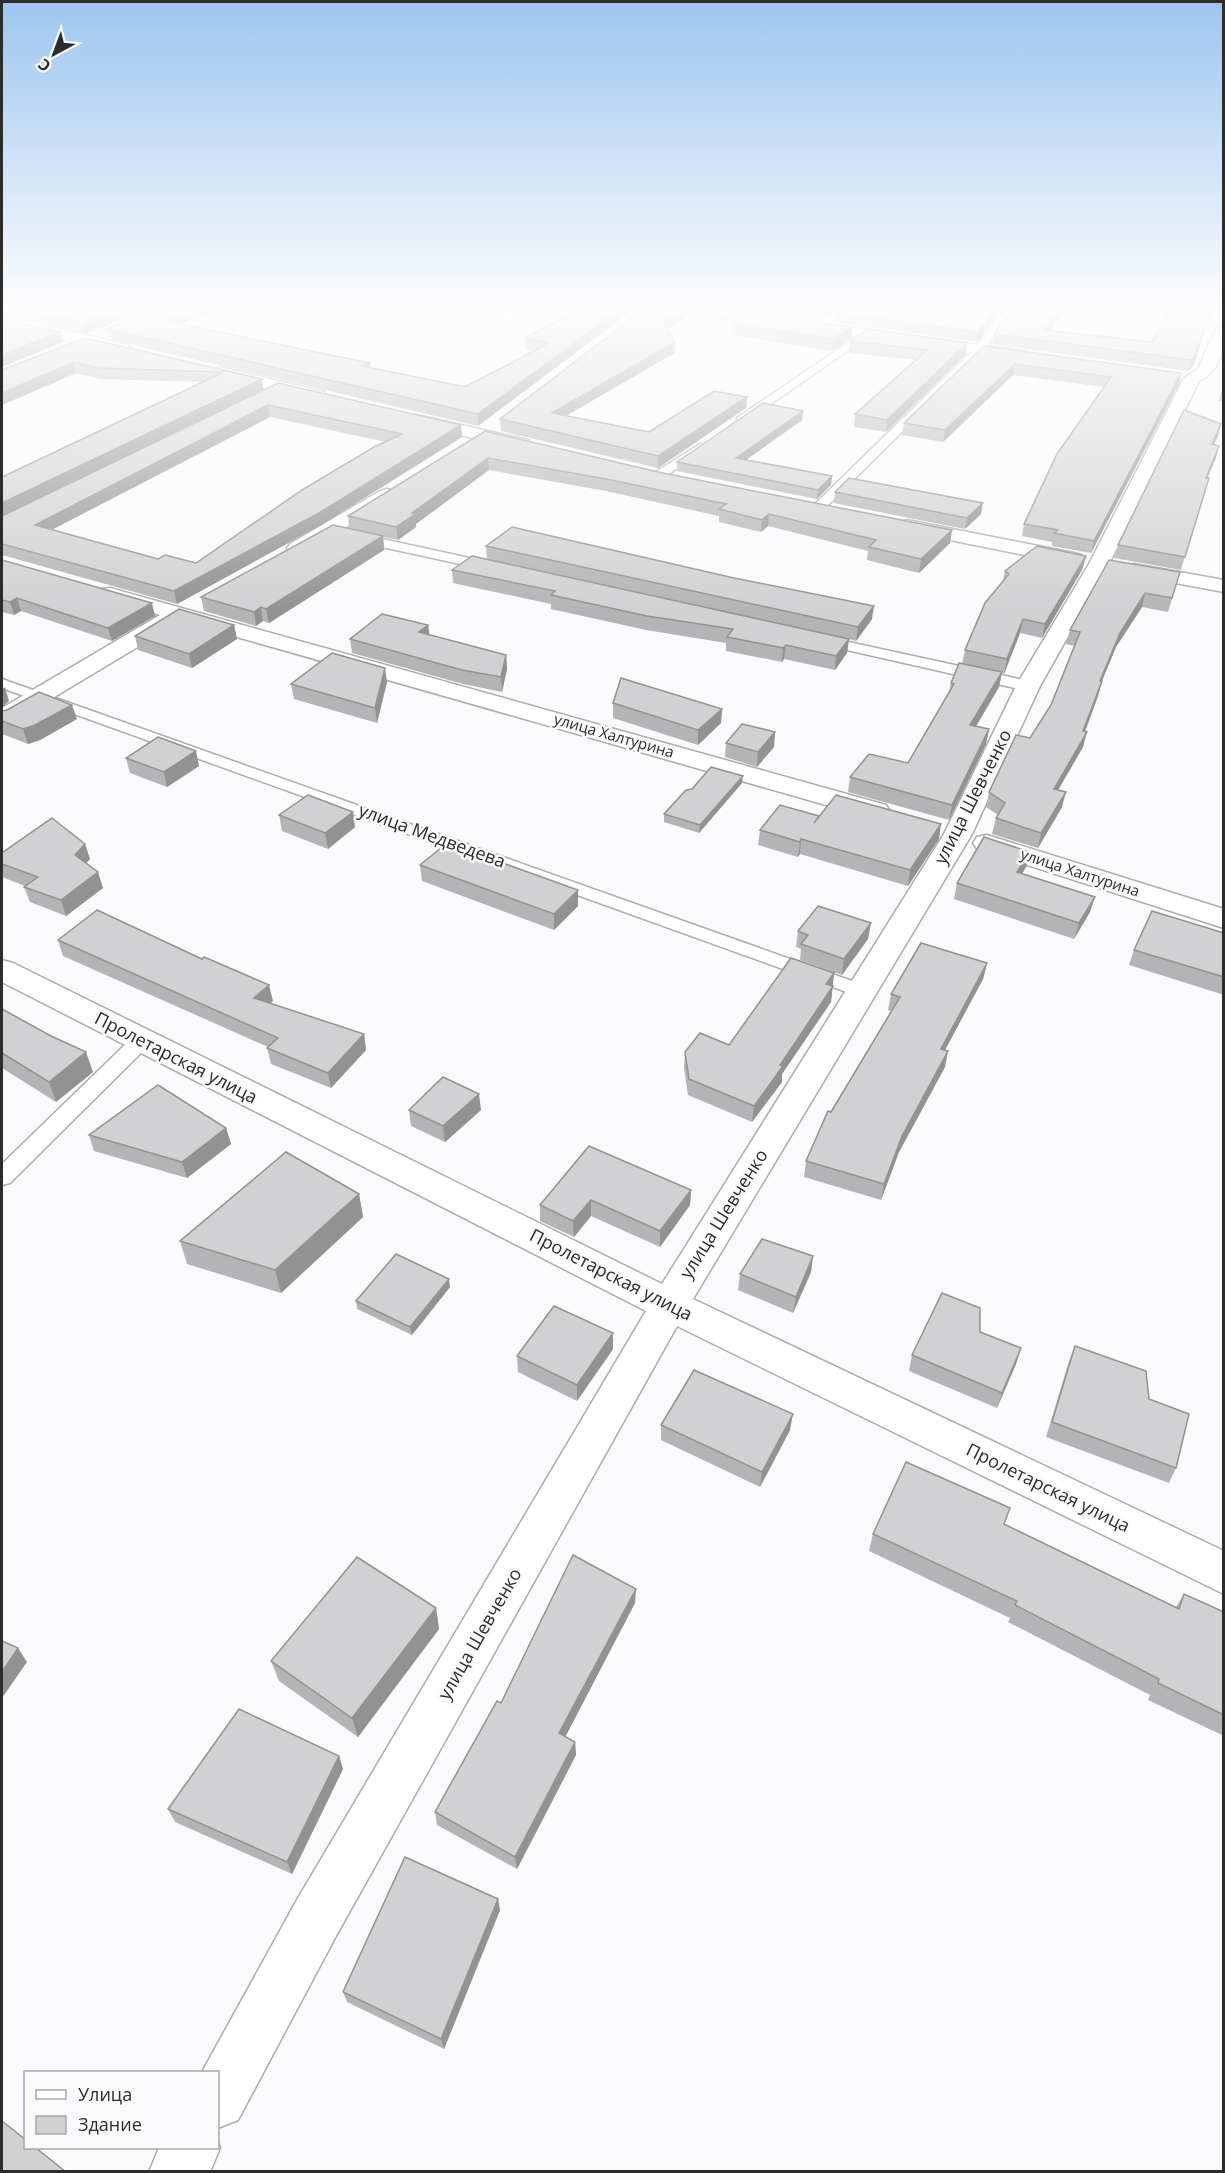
<svg xmlns="http://www.w3.org/2000/svg" width="1225" height="2173" viewBox="0 0 1225 2173" font-family="'Open Sans',sans-serif">
<style>
.lines{fill:none;stroke-linecap:round;stroke-linejoin:round}
.lane-casing{stroke:#acacae;stroke-width:3}
.street-casing{stroke:#acacae;stroke-width:3}
.lane{fill:#fff;fill-rule:evenodd}
.street{fill:#fff;fill-rule:evenodd}
.wall{fill:#b4b3b5;fill-rule:evenodd}
.shaded-wall{fill:#929293}
.building{fill:#d1d0d2;stroke:#929293;stroke-width:1.5;fill-rule:evenodd}
.labels{text-anchor:middle;stroke-width:5;stroke-linejoin:round;paint-order:stroke}
.far-street-label{font-size:15px;fill:#2c2c2c;stroke:#fafafc}
.street-label{font-size:18px;fill:#2c2c2c;stroke:#fafafc}
</style>
<rect width="100%" height="100%" fill="#fafafc"/>
<g class="lines">
<defs>
<g id="lane">
<path d="M837,309H848L822,328H816V324Z"/>
<path d="M1005,309H1015L983,352L822,511H814L812,508L814,505L975,348Z"/>
<path d="M865,331L873,333L745,422H737V418Z"/>
<path d="M700,444L706,447L704,449L662,479H654V473Z"/>
<path d="M355,533L492,563L499,567L492,571L350,540L349,537Z"/>
<path d="M821,636L1028,681L1036,686L1028,691L816,643L814,640L816,637Z"/>
<path d="M2,679L869,987L872,991L869,995L862,997L855,995L2,688Z"/>
<path d="M142,1033L149,1035L152,1040L149,1045L10,1183L2,1185V1164L135,1035Z"/>
</g>
<g id="street">
<path d="M683,309H719L1024,351L1032,356L1024,361L690,313Z"/>
<path d="M2,316L125,344L133,349L125,354L2,326Z"/>
<path d="M1224,325C1224,348 1222,370 1199,381L1109,564L1040,686L972,834L693,1299L1224,1551V1594L677,1326L336,1936L238,2120L218,2128V2072H202L298,1898L646,1311L2,982V960L13,963L662,1284L944,834L1016,686L1089,564L1184,378L1198,369L1216,329Z"/>
<path d="M219,367L324,392L326,396L318,401L213,375L211,372Z"/>
<path d="M417,415L528,440L531,444L528,448L522,449L411,424L408,420L411,416Z"/>
<path d="M387,489L394,491L397,495L394,499L304,552H290L287,548L290,544L380,491Z"/>
<path d="M907,520L1074,553L1081,555L1084,559L1081,563L1074,565L900,530L897,526L900,522Z"/>
<path d="M1134,564L1224,580V592L1127,574L1124,570L1127,566Z"/>
<path d="M110,588L886,805L890,811L886,817L877,819L868,817L181,621L11,723L2,725V708L160,615L102,599L99,594L102,589Z"/>
<path d="M987,835L1224,909V928L977,849L973,843L977,837Z"/>
<path d="M218,2142L220,2148L210,2172H149L159,2148H218Z"/>
</g>
</defs>
<use href="#lane" class="lane-casing"/>
<use href="#street" class="street-casing"/>
<use href="#lane" class="lane"/>
<use href="#street" class="street"/>
</g>
<g class="wall">
<path d="M2,309H147L85,334L2,315Z"/>
<path d="M157,309H222L181,324L370,363V368L465,387L535,351L525,349V338L581,309L478,426L109,339L107,329Z"/>
<path d="M772,309H834L818,320L772,314Z"/>
<path d="M1002,309L977,342L834,322L835,313Z"/>
<path d="M1165,309H1211L1194,364L1189,371L992,344L994,334L1050,330L1152,342L1164,321L1163,317Z"/>
<path d="M689,315L667,330L675,342L674,353L566,416L649,432L747,397L746,408L658,468L501,431L500,419Z"/>
<path d="M732,324L852,327L851,338L832,351L732,335Z"/>
<path d="M85,338L262,379L263,390L278,383L461,425L462,437L321,525L177,604L2,555V477L202,382L100,379L76,373L2,405ZM270,417L386,442L196,563L158,559L52,529Z"/>
<path d="M850,341L966,354L886,432L854,427L855,414L916,360L849,353Z"/>
<path d="M984,346L1181,373L1179,384L1091,553L1052,546V542L1022,536L1024,524L1104,387L1013,375L943,442L902,435L904,423Z"/>
<path d="M1224,385V401H1218Z"/>
<path d="M802,420L746,460L832,476L831,485L817,499L677,471V462Z"/>
<path d="M485,431L658,472L952,530L950,543L919,573L867,560L868,551L768,526L761,532L719,522V516L606,491L489,470L416,524V527L398,540L383,537L384,550L269,623L263,621L256,626L204,611L201,597L349,529L348,516Z"/>
<path d="M1218,436L1214,445L1216,458L1207,478L1181,570L1114,558L1118,545Z"/>
<path d="M835,492L981,514L965,529L834,503Z"/>
<path d="M486,546L872,619L856,641L849,639L847,653L835,670L784,659L782,662L726,651V643L646,630L551,609V604L453,583L452,570L487,559Z"/>
<path d="M1086,556L1082,570L1042,638L1020,633L1004,674L1002,673L999,687L976,726L989,729L986,744L949,820L848,792L850,777L908,763L949,692L951,683L962,664L965,650L1003,580L1005,571Z"/>
<path d="M2,560L155,616L112,641L21,611L14,615L2,612Z"/>
<path d="M1180,572L1168,612L1142,607L1116,647L1102,681L1098,696L1085,732L1083,747L1058,790L1062,807L1038,848L992,834L996,818L998,815L986,807L989,792L1030,738L1051,705L1075,646L1066,644L1070,630Z"/>
<path d="M234,625L237,639L192,668L138,650L135,636Z"/>
<path d="M428,625L429,635L506,655L507,669L502,692L463,684L352,653L350,639Z"/>
<path d="M387,682L377,723L294,699L291,684Z"/>
<path d="M613,703L722,709L721,723L698,745L613,718Z"/>
<path d="M2,711L77,719L40,740L28,744L2,734Z"/>
<path d="M775,732L774,747L757,767L725,757L726,743Z"/>
<path d="M126,758L199,766L167,787L130,773Z"/>
<path d="M742,783L699,833L664,822V814L692,789Z"/>
<path d="M279,815L355,827L328,849L282,831Z"/>
<path d="M819,816L939,839L908,886L800,854L798,857L758,845L760,830Z"/>
<path d="M85,844L90,859L86,863L103,888L66,916L30,902L24,887L25,886L2,877V853Z"/>
<path d="M1030,852L1026,867L1022,874L1090,912L1074,939L954,899L957,883Z"/>
<path d="M420,865L578,890V906L554,930L422,881Z"/>
<path d="M798,931L868,939L842,975L800,960L801,949L796,947Z"/>
<path d="M1224,933V995L1129,965L1134,950Z"/>
<path d="M58,940L273,1001L270,1003L364,1034L366,1050L331,1088L271,1064L267,1048L268,1047L63,956Z"/>
<path d="M987,963L983,979L945,1050V1067L899,1152L881,1200L804,1177L806,1161L831,1112L891,1011L888,1010L891,994Z"/>
<path d="M834,973L831,1002L782,1074V1082L752,1122L688,1095L684,1068L685,1052L729,1045Z"/>
<path d="M2,1009L93,1072L56,1102L2,1068Z"/>
<path d="M409,1110H481L445,1142L411,1126Z"/>
<path d="M226,1128L231,1144L187,1178L94,1151L89,1135Z"/>
<path d="M691,1190L690,1205L660,1247L591,1216L574,1237L540,1221V1205Z"/>
<path d="M359,1194L363,1217L281,1293L187,1264L180,1241Z"/>
<path d="M813,1256L811,1272L793,1313L738,1290L740,1274Z"/>
<path d="M450,1287L412,1335L357,1309L356,1301Z"/>
<path d="M980,1332L1016,1364L997,1408L909,1371L912,1355Z"/>
<path d="M1075,1346L1149,1399L1176,1468L1169,1483L1046,1437L1069,1361Z"/>
<path d="M613,1349L577,1401L518,1372L517,1356Z"/>
<path d="M661,1425L790,1430L760,1487L661,1440Z"/>
<path d="M1004,1524L1176,1607L1184,1594L1224,1612V1736L1148,1700L1150,1695L1008,1622L1010,1618L869,1551L873,1534Z"/>
<path d="M635,1603L565,1737L575,1742L576,1755L517,1869L437,1825L435,1812L501,1703Z"/>
<path d="M436,1608L439,1629L358,1737L279,1681L271,1661Z"/>
<path d="M339,1756L343,1769L292,1874L175,1822L168,1809Z"/>
<path d="M500,1910L444,2049L347,2002L343,1992Z"/>
</g>
<g class="shaded-wall">
<path d="M120,309H147L85,334L82,323Z"/>
<path d="M193,309H222L174,327L166,319Z"/>
<path d="M620,309H634L478,426V414Z"/>
<path d="M684,309H689V315L662,333L663,323Z"/>
<path d="M821,309H834L818,320V310Z"/>
<path d="M997,309H1002L977,342L978,332Z"/>
<path d="M1062,309H1068L1042,340L1044,330Z"/>
<path d="M1211,309L1194,364L1189,371L1191,360Z"/>
<path d="M852,327L851,338L832,351L833,339Z"/>
<path d="M60,332L63,342L2,367V355Z"/>
<path d="M675,342L674,353L552,424V413Z"/>
<path d="M967,343L966,354L886,432L887,420Z"/>
<path d="M74,362L76,373L2,405V393Z"/>
<path d="M370,363L371,374L362,366Z"/>
<path d="M1015,364L1013,375L943,442L945,430Z"/>
<path d="M1181,373L1179,384L1091,553L1094,541Z"/>
<path d="M262,379L263,390L2,517V503Z"/>
<path d="M747,397L746,408L658,468V456Z"/>
<path d="M268,405L270,417L38,537L35,525Z"/>
<path d="M803,411L802,420L736,467V458Z"/>
<path d="M1221,424L1218,436L1208,457L1212,444Z"/>
<path d="M461,425L462,437L321,525L177,604L174,591Z"/>
<path d="M1219,446L1216,458L1202,491L1206,478Z"/>
<path d="M488,458L489,470L416,524V527L398,540L396,527L412,513Z"/>
<path d="M832,476L831,485L817,499L818,490Z"/>
<path d="M983,503L981,514L965,529L967,518Z"/>
<path d="M769,514L768,526L761,532L762,520Z"/>
<path d="M952,530L950,543L919,573L921,559Z"/>
<path d="M383,536L384,550L269,623L266,609Z"/>
<path d="M1086,556L1082,570L1042,638L1045,624Z"/>
<path d="M1145,593L1142,607L1116,647L1096,695L1100,681L1120,633Z"/>
<path d="M17,598L21,611L14,615L10,602Z"/>
<path d="M152,603L155,616L112,641L108,628Z"/>
<path d="M874,606L872,619L856,641L858,627Z"/>
<path d="M261,607L263,621L256,626L254,612Z"/>
<path d="M1023,619L1020,633L1004,674L1007,659Z"/>
<path d="M234,625L237,639L192,668L189,654Z"/>
<path d="M428,625L430,639L419,632Z"/>
<path d="M849,639L847,653L835,670L836,656Z"/>
<path d="M786,645L784,659L782,662L783,648Z"/>
<path d="M506,655L507,669L502,692L501,677Z"/>
<path d="M385,668L387,682L377,723L375,708Z"/>
<path d="M1002,672L999,687L968,740L970,725Z"/>
<path d="M1102,681L1098,696L1081,742L1087,732L1083,747L1050,804L1054,789L1083,731Z"/>
<path d="M5,687L9,701L2,707V689Z"/>
<path d="M72,705L77,719L40,740L28,744L23,729Z"/>
<path d="M722,709L721,723L698,745V730Z"/>
<path d="M989,729L986,744L949,820L952,805Z"/>
<path d="M775,732L774,747L757,767L758,752Z"/>
<path d="M196,751L199,766L167,787L164,772Z"/>
<path d="M743,776L742,783L699,833L700,825Z"/>
<path d="M1066,792L1062,807L1038,848L1041,833Z"/>
<path d="M353,812L355,827L328,849L325,833Z"/>
<path d="M941,824L939,839L908,886L910,870Z"/>
<path d="M801,839L800,854L798,857L800,842Z"/>
<path d="M85,844L90,859L80,870L75,855Z"/>
<path d="M1030,852L1026,867L1014,887L1017,872Z"/>
<path d="M98,872L103,888L66,916L61,900Z"/>
<path d="M578,890V906L554,930V914Z"/>
<path d="M1095,897L1090,912L1074,939L1079,923Z"/>
<path d="M871,923L868,939L842,975L844,959Z"/>
<path d="M987,963L983,979L937,1065L941,1049Z"/>
<path d="M834,973L831,1002L782,1074V1082L752,1122L754,1106L826,984Z"/>
<path d="M269,985L273,1001L258,1013L254,998Z"/>
<path d="M364,1034L366,1050L331,1088L328,1073Z"/>
<path d="M948,1051L945,1067L899,1152L881,1200L884,1184L902,1136Z"/>
<path d="M86,1052L93,1072L56,1102L49,1082Z"/>
<path d="M479,1094L481,1110L445,1142L443,1126Z"/>
<path d="M226,1128L231,1144L187,1178L182,1162Z"/>
<path d="M691,1190L690,1205L660,1247V1231Z"/>
<path d="M359,1194L363,1217L281,1293L275,1270Z"/>
<path d="M591,1200V1216L574,1237L573,1221Z"/>
<path d="M813,1256L811,1272L793,1313L796,1297Z"/>
<path d="M449,1279L450,1287L412,1335L410,1327Z"/>
<path d="M613,1333V1349L577,1401V1385Z"/>
<path d="M1021,1348L1016,1364L997,1408L1002,1393Z"/>
<path d="M793,1414L790,1430L760,1487L762,1472Z"/>
<path d="M636,1589L635,1603L560,1747L559,1733Z"/>
<path d="M436,1608L439,1629L358,1737L352,1718Z"/>
<path d="M18,1648L27,1662L2,1698V1672Z"/>
<path d="M575,1742L576,1755L517,1869L515,1857Z"/>
<path d="M339,1756L343,1769L292,1874L287,1862Z"/>
<path d="M498,1899L500,1910L444,2049L441,2039Z"/>
</g>
<g class="building">
<path d="M14,309H120L82,323Z"/>
<path d="M157,309H193L166,319L173,320L170,322L370,363L362,366L465,387L549,343L525,338L581,309H620L478,414L107,329Z"/>
<path d="M644,309H684L663,323L675,342L552,413L649,432L714,391L747,397L658,456L500,419Z"/>
<path d="M804,309H821L818,310Z"/>
<path d="M840,309H997L978,332L835,313Z"/>
<path d="M1013,309H1062L1044,330L1152,342L1167,315L1166,309H1211L1196,354L1191,360L994,334Z"/>
<path d="M754,313L852,327L833,339L732,324Z"/>
<path d="M2,318L60,332L2,355Z"/>
<path d="M868,329L967,343L887,420L855,414L927,350L850,341Z"/>
<path d="M85,338L262,379L2,503V477L224,372L98,368L74,362L2,393V370Z"/>
<path d="M984,346L1181,373L1094,541L1054,533L1058,530L1024,524L1057,454L1111,377L1015,364L945,430L904,423Z"/>
<path d="M278,383L461,425L319,513L174,591L2,544V516ZM268,405L402,434L374,447L302,490L196,563L165,555L158,559L35,525Z"/>
<path d="M763,403L803,411L736,458L832,476L818,490L677,462Z"/>
<path d="M1184,410L1221,424L1212,444L1219,446L1206,478H1209L1185,557L1118,545Z"/>
<path d="M485,431L658,472L952,530L921,559L869,547L876,540L769,514L762,520L719,509L726,504L606,479L488,458L412,513L415,514L396,527L348,516Z"/>
<path d="M849,478L983,503L967,518L835,492Z"/>
<path d="M333,525L383,536L266,609L261,607L254,612L201,597Z"/>
<path d="M512,527L734,578L874,606L858,627L486,546Z"/>
<path d="M1037,546L1086,556L1045,624L1023,619L1007,659L965,650L985,603L1009,574L1005,571Z"/>
<path d="M472,556L849,639L836,656L786,645L783,648L727,637L733,629L647,616L551,595L555,591L452,570Z"/>
<path d="M2,560L152,603L108,628L17,598L10,602L2,600Z"/>
<path d="M1109,560L1180,572L1172,598L1145,593L1120,633L1100,681H1102L1083,731L1087,732L1054,789L1066,792L1041,833L996,818L1005,803L989,792L1016,735L1030,738L1051,705L1080,632L1070,630Z"/>
<path d="M179,609L234,625L189,654L135,636Z"/>
<path d="M382,614L428,625L419,632L506,655L501,677L462,670L350,639Z"/>
<path d="M332,653L385,668L375,708L291,684Z"/>
<path d="M959,663L1002,672L970,725L989,729L952,805L850,777L869,754L908,763L954,684L951,683Z"/>
<path d="M621,678L722,709L698,730L613,703Z"/>
<path d="M39,692L72,705L35,725L23,729L2,721V711L7,710Z"/>
<path d="M742,724L775,732L758,752L726,743Z"/>
<path d="M158,737L196,751L164,772L126,758Z"/>
<path d="M711,767L743,776L700,825L664,814L686,790L692,789Z"/>
<path d="M308,795L353,812L325,833L279,815Z"/>
<path d="M836,795L941,824L910,870L801,839L800,842L760,830L780,805L819,816L814,823Z"/>
<path d="M52,818L85,844L75,855L98,872L61,900L24,887L38,877L2,864V853Z"/>
<path d="M984,837L1030,852L1017,872L1095,897L1079,923L957,883Z"/>
<path d="M447,843L578,890L554,914L420,865Z"/>
<path d="M818,906L871,923L844,959L801,944L808,935L798,931Z"/>
<path d="M97,910L202,959L204,957L269,985L254,998L364,1034L328,1073L267,1048L278,1038L58,940Z"/>
<path d="M1152,911L1224,933V977L1134,950Z"/>
<path d="M921,943L987,963L941,1049L948,1051L902,1136L884,1184L806,1161L828,1111L831,1112L900,997L891,994Z"/>
<path d="M791,958L834,973L826,984L833,986L780,1065L783,1066L754,1106L689,1079L685,1052L700,1033L729,1045Z"/>
<path d="M2,1009L51,1036L86,1052L49,1082L2,1053Z"/>
<path d="M443,1077L479,1094L443,1126L409,1110Z"/>
<path d="M158,1085L226,1128L182,1162L89,1135Z"/>
<path d="M589,1146L691,1190L660,1231L591,1200L573,1221L540,1205Z"/>
<path d="M286,1152L359,1194L275,1270L180,1241Z"/>
<path d="M762,1239L813,1256L796,1297L740,1274Z"/>
<path d="M396,1254L449,1279L410,1327L356,1301Z"/>
<path d="M942,1293L980,1308V1332L1021,1348L1002,1393L912,1355Z"/>
<path d="M554,1306L613,1333L577,1385L517,1356Z"/>
<path d="M1075,1346L1146,1371L1149,1399L1189,1414L1176,1468L1052,1422Z"/>
<path d="M694,1370L793,1414L762,1472L661,1425Z"/>
<path d="M906,1462L1010,1508L1004,1524L1179,1609L1184,1594L1224,1612V1715L1158,1683L1159,1679L1015,1605L1017,1601L873,1534Z"/>
<path d="M573,1555L636,1589L559,1733L575,1742L515,1857L435,1812L497,1701L501,1703Z"/>
<path d="M357,1557L436,1608L352,1718L271,1661Z"/>
<path d="M2,1641L18,1648L2,1672Z"/>
<path d="M239,1709L339,1756L287,1862L168,1809Z"/>
<path d="M405,1857L498,1899L441,2039L343,1992Z"/>
<path d="M2,2121L26,2140V2148H36L66,2172H2Z"/>
</g>
<linearGradient id="sky" x2="0" y2="1"><stop stop-color="#9dc5ef"/><stop offset="0.5" stop-color="#fdfdfe"/><stop offset="1" stop-color="#fdfdfe" stop-opacity="0"/></linearGradient>
<rect width="1225" height="613" fill="url(#sky)"/>
<g class="labels">
<g class="far-street-label">
<text transform="translate(614 736) rotate(16)" y="5">улица Халтурина</text>
<text transform="translate(1080 873) rotate(18)" y="5">улица Халтурина</text>
</g>
<g class="street-label">
<text transform="translate(973 797) rotate(-63)" y="6">улица Шевченко</text>
<text transform="translate(432 836) rotate(20)" y="6">улица Медведева</text>
<text transform="translate(176 1058) rotate(27)" y="6">Пролетарская улица</text>
<text transform="translate(724 1214) rotate(-58)" y="6">улица Шевченко</text>
<text transform="translate(611 1275) rotate(27)" y="6">Пролетарская улица</text>
<text transform="translate(1048 1488) rotate(26)" y="6">Пролетарская улица</text>
<text transform="translate(480 1634) rotate(-60)" y="6">улица Шевченко</text>
</g>
</g>
<rect width="1225" height="2173" fill="none" stroke="#2c2c2c" stroke-width="6"/>
<rect x="24" y="2071" width="195" height="78" fill="#fafafc" stroke="#a8a8a9" stroke-width="1.5"/>
<rect x="36" y="2090" width="30" height="9" fill="#ffffff" stroke="#a8a8a9" stroke-width="1.5"/>
<text x="78" y="2101" font-size="18" fill="#2c2c2c">Улица</text>
<rect x="36" y="2116" width="30" height="18" fill="#d1d0d2" stroke="#a8a8a9" stroke-width="1.5"/>
<text x="78" y="2131" font-size="18" fill="#2c2c2c">Здание</text>
<g transform="translate(54 54) rotate(221)" stroke="#fafafc" stroke-width="4.5" paint-order="stroke">
<path d="M0-4.5L10 22L0 15L-10 22Z" fill="#2c2c2c"/>
<text y="-9" font-size="16" font-weight="bold" text-anchor="middle" fill="#2c2c2c">С</text>
</g>
</svg>
